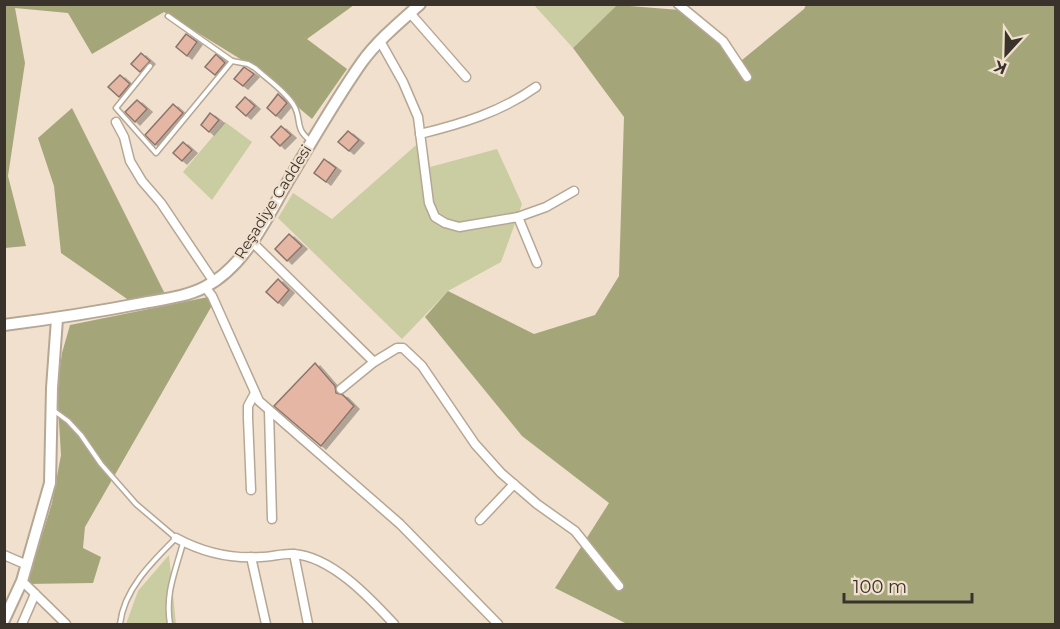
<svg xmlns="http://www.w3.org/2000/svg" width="1060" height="629" viewBox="0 0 1060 629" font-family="Montserrat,sans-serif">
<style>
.green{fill:#cacca1}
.forest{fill:#a4a67a}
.building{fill:#e5b6a4;stroke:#8a746b;stroke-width:1.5;filter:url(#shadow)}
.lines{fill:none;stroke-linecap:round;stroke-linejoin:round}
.service-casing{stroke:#b6a795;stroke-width:7}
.minor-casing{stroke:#b6a795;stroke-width:11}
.tertiary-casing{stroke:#b6a795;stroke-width:14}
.service{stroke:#fff;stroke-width:4}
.minor{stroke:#fff;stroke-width:8}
.tertiary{stroke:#fff;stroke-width:10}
.labels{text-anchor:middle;stroke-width:4.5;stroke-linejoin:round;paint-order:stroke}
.street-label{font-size:15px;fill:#39332b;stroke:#f1e0cd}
</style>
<defs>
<filter id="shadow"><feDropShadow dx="5" dy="3" stdDeviation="0" flood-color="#0004"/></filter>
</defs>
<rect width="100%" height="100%" fill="#f1e0cd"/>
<g class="green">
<path d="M534,5H617L573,48Z"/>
<path d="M225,122L252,142L212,200L183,172Z"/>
<path d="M423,139L430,167L497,149L522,204L501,262L448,291L402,339L278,218L293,193L332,219Z"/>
<path d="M169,555L176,624H126L138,591Z"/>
</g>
<g class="forest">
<path d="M5,5H354L307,39L347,69L312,119L242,60L164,12L92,54L68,13L15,8L25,63L8,176L26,246L5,248Z"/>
<path d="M617,5L680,10L742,60L804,9L806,5H1055V624H627L555,588L609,503L522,436L425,317L448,291L534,334L595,315L619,276L624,117L573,48Z"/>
<path d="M72,108L167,298L130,301L61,253L54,186L38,138Z"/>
<path d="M218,295L85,527L83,548L101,557L93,583L27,584L52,503L61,455L57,389L62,353L70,325Z"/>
</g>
<g class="building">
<path d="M186,34L197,42L187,56L176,47Z"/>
<path d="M141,53L150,61L140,72L131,64Z"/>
<path d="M216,54L225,63L215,75L205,67Z"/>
<path d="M244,67L254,74L243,86L234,79Z"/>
<path d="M120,75L130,84L119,97L108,87Z"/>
<path d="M278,94L287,103L276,116L267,108Z"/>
<path d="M245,97L255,106L246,116L236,107Z"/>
<path d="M137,100L147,109L135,122L125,112Z"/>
<path d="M173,104L183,113L155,145L145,135Z"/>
<path d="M210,113L219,120L209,132L201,125Z"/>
<path d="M281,126L291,135L280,146L271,137Z"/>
<path d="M348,131L359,140L349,151L338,142Z"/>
<path d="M183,142L192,150L182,161L173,153Z"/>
<path d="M324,159L336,168L326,182L314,173Z"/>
<path d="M289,234L302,246L287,261L275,249Z"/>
<path d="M278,279L289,290L278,303L266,292Z"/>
<path d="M315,363L335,386L336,393L343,395L354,406L321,446L274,406Z"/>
</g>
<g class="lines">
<defs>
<g id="service">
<path d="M168,16L232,61L248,64L255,68C267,79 284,90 293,104C303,119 293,128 311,141"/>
<path d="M150,66L116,108L156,153L232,61"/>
<path d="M53,410L68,421L81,435L101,464L136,504L176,538C152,562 124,589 120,624"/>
<path d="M170,624C165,593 175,573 183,543"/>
</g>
<g id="minor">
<path d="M678,4L723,41L747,77"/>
<path d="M410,13L466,77"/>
<path d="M380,41L403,82L418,117L429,203L435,217L445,223L459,227L518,217L537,263"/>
<path d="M116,122L124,137L130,161L142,181L161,203L214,282"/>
<path d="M420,134C461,124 501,112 536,87"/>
<path d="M518,217L546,207L574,191"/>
<path d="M252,242L374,362L397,348H403L422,366L475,444L501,473L537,504L575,531L619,586"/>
<path d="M205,287L212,296L259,401L400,524L498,624"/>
<path d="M341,389L374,362"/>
<path d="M269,411L272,519"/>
<path d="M251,490L248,418V406L255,393"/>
<path d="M480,520L514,484"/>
<path d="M176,538C202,552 232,559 261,557C272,557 283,553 293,554C331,556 370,598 394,624"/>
<path d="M294,554L308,624"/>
<path d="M4,555L27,565"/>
<path d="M251,557L266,624"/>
<path d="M22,581L66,624"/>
<path d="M22,624L35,594"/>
</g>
<g id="tertiary">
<path d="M4,325C51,319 97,312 143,303C164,299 186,297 205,287C247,265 267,216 290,178C313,139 336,99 362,62C378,40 400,22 420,4"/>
<path d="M4,620L22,581L50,483L52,388L57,319"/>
</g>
</defs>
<use href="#service" class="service-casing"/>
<use href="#minor" class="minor-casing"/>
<use href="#tertiary" class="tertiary-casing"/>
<use href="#service" class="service"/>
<use href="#minor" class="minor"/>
<use href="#tertiary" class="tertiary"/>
</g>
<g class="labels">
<g class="street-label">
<text transform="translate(273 202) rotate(-58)" y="5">Reşadiye Caddesi</text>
</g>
</g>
<rect width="1060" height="629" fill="none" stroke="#39332b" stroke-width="12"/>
<g transform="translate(1006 54) rotate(202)" stroke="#f1e0cd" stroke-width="4.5" paint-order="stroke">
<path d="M0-4.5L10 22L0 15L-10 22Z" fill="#39332b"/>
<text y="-9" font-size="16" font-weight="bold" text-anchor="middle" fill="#39332b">K</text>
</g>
<path d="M844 593v9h128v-9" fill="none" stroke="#39332b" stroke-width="3"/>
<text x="853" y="593" font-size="18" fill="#39332b" stroke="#f1e0cd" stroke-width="4.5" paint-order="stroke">100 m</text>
</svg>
